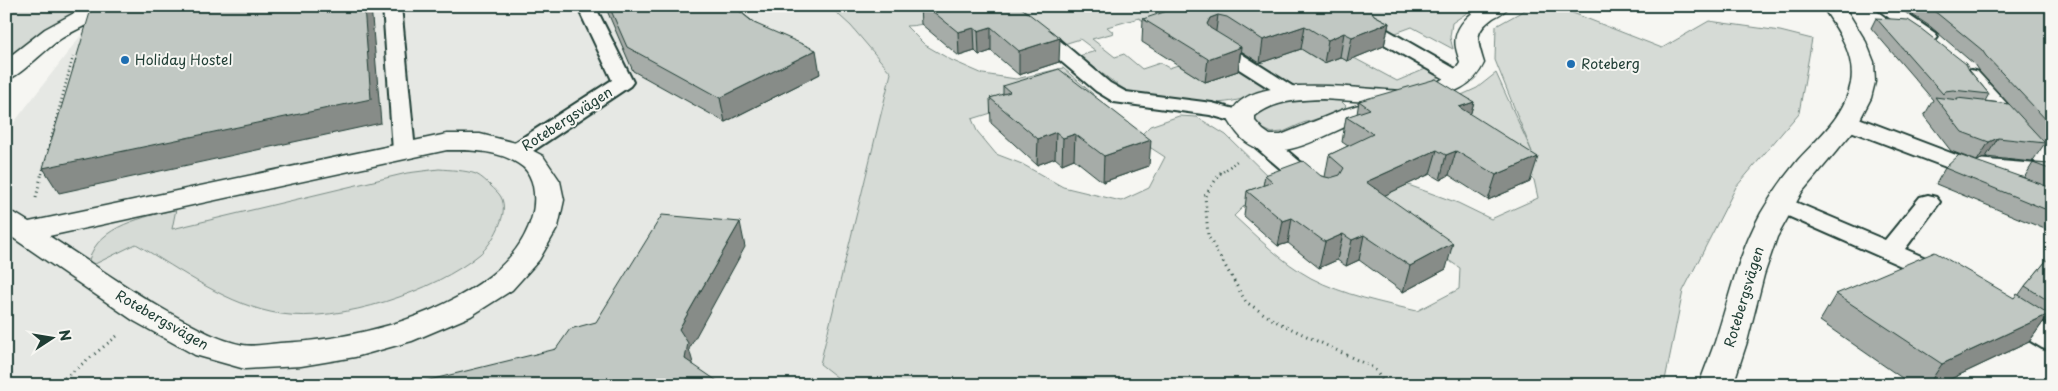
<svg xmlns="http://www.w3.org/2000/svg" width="2058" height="391" viewBox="0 0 2058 391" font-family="'Playpen Sans',sans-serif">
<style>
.built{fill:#e6e8e4}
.green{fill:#d6dbd6;stroke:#7a8c85}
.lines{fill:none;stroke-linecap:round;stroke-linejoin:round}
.lane-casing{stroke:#1f3d34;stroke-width:4}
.street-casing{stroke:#1f3d34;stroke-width:3}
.path-far1{stroke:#1f3d34;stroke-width:2.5;stroke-dasharray:1 3;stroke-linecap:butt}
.path{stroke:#1f3d34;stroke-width:3;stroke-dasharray:1 4.5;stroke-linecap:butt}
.lane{fill:#f6f6f2;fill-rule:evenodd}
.street{fill:#f6f6f2;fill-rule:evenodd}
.wall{fill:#a6aca8;stroke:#1f3d34}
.shaded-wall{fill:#878c88;stroke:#1f3d34}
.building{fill:#c1c8c3;stroke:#1f3d34}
.poi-dot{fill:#1f6fb2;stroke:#f6f6f2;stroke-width:2}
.labels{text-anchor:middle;stroke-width:4;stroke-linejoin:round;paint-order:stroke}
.poi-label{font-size:14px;fill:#1f3d34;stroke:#f6f6f2;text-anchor:start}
.street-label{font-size:14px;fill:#1f3d34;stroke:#f6f6f2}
</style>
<rect width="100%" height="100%" fill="#f6f6f2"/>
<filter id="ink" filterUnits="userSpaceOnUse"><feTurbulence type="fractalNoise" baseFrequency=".02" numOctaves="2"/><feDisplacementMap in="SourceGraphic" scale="10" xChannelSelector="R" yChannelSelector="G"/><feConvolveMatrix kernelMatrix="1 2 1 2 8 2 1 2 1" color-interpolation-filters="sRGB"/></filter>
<g filter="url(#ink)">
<path class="built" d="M143,6H829L851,26L891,72L820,364L847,385H6V133L95,17Z"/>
<g class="green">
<path d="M11,6H96L6,61V9Z"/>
<path d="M829,6H965C946,16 927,26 906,26L925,45L951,60L983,74L1016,79L1063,68L1093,94L1089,106L1046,96L972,119L977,131L996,154L1022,164L1063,187L1121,201L1149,188L1165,157L1137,139L1150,126L1179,116L1197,117L1226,135L1275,183L1249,201L1234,216C1258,238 1282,262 1311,278C1343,295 1383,303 1417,311L1459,289L1460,268L1414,237L1380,209L1385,193L1400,182L1458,203L1491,219L1538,198L1534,180L1468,134L1444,103L1477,88L1496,73L1532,152L1495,60L1496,26L1532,6H1555L1662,48L1709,21L1780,31L1812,39L1799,113L1736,187L1683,291L1664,385H847L820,364L891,73L851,26Z"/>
<path d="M966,6H1477L1452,23L1450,37L1453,49L1412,27L1393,34L1298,47L1323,63L1340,57L1347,61L1354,58L1397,81L1428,68L1441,76L1410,91L1394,94L1293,85L1232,48L1163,35L1139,18L1107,27L1114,33L1092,39L1115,57L1124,54L1142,69L1160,63L1169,68L1178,65L1205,82L1242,69L1265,87C1258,98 1227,103 1214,103C1199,103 1139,97 1126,90C1110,81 1095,67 1079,56L1096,51L1080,39L1064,44L1029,21Z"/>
<path d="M1329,98L1340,100L1346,106L1340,112L1303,123L1283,132L1272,133L1253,124V118C1272,98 1303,99 1329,98Z"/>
<path d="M439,169C450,170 465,170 476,174C482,177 487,182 491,186C494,189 499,193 501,197C510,213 492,244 480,254C434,292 340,323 281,314C228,306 182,271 136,244L93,265L89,260C98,225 146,217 176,209L172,229L407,173Z"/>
</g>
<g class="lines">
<defs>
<g id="lane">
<path d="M383,6H401L415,151L412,156L404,158L396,156L393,151Z"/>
<path d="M577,6H595L633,82L630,86L524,157L516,159L508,157L505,152L508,147L612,80Z"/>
<path d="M1873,6H1895L1935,33L1938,37L1935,41L1928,43L1921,41Z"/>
<path d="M1377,26L1384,28L1466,75L1469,79L1466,83L1459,85L1452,83L1370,36L1367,32L1370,28Z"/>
<path d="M1044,31L1051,33L1110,83L1126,92L1212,103L1250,113L1253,118L1250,123L1242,124L1210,115L1114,102L1096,91L1037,41L1034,37L1037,33Z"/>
<path d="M1216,40L1223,42L1297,89L1300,93L1297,97L1290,99L1283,97L1209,50L1206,46L1209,42Z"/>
<path d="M1971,70L1978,72L2052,153V179L1994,174L1991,178L1983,180L1975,178L1840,127L1837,122L1840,117L1848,115L1856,117L1964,158L2037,164L1964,80L1961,76L1964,72Z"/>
<path d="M1262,134L1270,136L1324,182L1328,187L1324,192L1316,194L1308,192L1254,146L1251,141L1254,136Z"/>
<path d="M1928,195L1936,197L1940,202L1905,249L1951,269L1955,275L1951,281L1942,284L1772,209L1768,204L1772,199L1780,197L1788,199L1885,240L1920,197Z"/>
<path d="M2009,306L2019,308L2052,328V351L2042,348L1999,322L1995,315L1999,308Z"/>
</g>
<g id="street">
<path d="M87,6H117C111,14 74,30 62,38C47,47 20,77 6,80V60L9,57L45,29Z"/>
<path d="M1482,6H1509C1505,12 1499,15 1493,18C1472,33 1478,42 1484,63C1479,74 1472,82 1461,88C1432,104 1399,108 1367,118C1339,127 1301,153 1270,151C1250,149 1239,138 1229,121C1237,65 1376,93 1412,91C1426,90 1454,75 1460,63C1459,58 1457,53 1456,48C1452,29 1468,15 1482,6ZM1323,99L1369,102L1342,110L1281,135H1270L1263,130L1255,121V116C1275,100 1298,100 1323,99Z"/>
<path d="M1822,6H1844L1866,42L1874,62L1875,82L1871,98L1855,129L1802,192L1777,237L1764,275L1747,342L1733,385H1699C1704,370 1710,356 1715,342C1730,296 1737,257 1761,213C1772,194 1784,177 1798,160C1820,136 1844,117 1851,83C1856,55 1837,28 1822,6Z"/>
<path d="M447,134H480L520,144L543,156L560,181L564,200L558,227L539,260L512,290L471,316L412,341L355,357L301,366L245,369L195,355L134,321L6,233V211L16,214L29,222ZM447,150C473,150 501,150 523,167C528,171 532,180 533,186C540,221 517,255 490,276C433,320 350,340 280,343C268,344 254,347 243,345C218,340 199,329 177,317C133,293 92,263 49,236Z"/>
</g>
</defs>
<use href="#lane" class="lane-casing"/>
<use href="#street" class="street-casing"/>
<g class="path-far1">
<path d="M48,150L73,57"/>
<path d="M42,174L44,166"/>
<path d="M1220,174L1237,161"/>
</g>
<g class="path">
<path d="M1221,172L1205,196L1208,236L1246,302L1275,321L1374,368L1385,385"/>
<path d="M36,198L42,172"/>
<path d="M56,385L117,336"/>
</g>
<use href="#lane" class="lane"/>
<use href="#street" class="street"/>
</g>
<g class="wall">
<path d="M605,6H733L820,74L725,122L633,71Z"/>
<path d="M920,6H1019L1059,62L1019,75L991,51L979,55L975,51L959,56L921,24Z"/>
<path d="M1899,6H2052V151L2045,143L2032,162L1986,157L1977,161L1951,151L1924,116L1933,100L1871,28L1876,18L1969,70L1989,94L1985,101L2009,104L1978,70L1974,64L1931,27Z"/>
<path d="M1234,9L1374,15L1389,23L1384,46L1347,61L1340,57L1324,63L1301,49L1260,63L1241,51L1238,71L1205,82L1142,42L1143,19L1189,11Z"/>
<path d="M1003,86L1149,166L1103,182L1074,159L1062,164L1055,158L1037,165L991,123L990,98L1003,95Z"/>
<path d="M1359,101L1474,102L1470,115L1530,182L1488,200L1449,175L1440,180L1430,174L1385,195L1446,269L1403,292L1359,260L1346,266L1337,260L1319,268L1288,243L1278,246L1244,216L1247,191L1263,186L1265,175L1321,176L1325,177L1329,155L1348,146L1342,142L1346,117L1357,114Z"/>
<path d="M2033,163L2052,164V232L1936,184L1945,168L2024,178Z"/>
<path d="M2052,254V326L2044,321L2029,342L1938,385H1912L1820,321L1836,294L2014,298L2018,296L2025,286Z"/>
</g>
<g class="shaded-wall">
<path d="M364,6H371L381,123L59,193L43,168Z"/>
<path d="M1218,15L1215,38L1207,24L1210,18Z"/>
<path d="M1389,23L1384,46L1347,61L1352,37Z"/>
<path d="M1305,26L1301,49L1260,63L1263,40Z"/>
<path d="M991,27V51L979,55L978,31Z"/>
<path d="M974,28L975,51L959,56L958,32Z"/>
<path d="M1344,33L1340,57L1324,63L1328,40Z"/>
<path d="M1060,38L1059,62L1019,75V51Z"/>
<path d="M1241,47L1238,71L1205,82L1208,59Z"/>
<path d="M816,50L820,74L725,122L720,98Z"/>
<path d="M1474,102L1467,126L1459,107Z"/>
<path d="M1056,132L1055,158L1037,165L1038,139Z"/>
<path d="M1075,134L1074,159L1062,164L1063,138Z"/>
<path d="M1998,138L1986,157L1977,161L1989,142Z"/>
<path d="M1151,140L1149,166L1103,182L1104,156Z"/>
<path d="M1437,150L1430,174L1360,207L1366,182Z"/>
<path d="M1456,151L1449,175L1440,180L1446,155Z"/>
<path d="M1538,157L1530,182L1488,200L1496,175Z"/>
<path d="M1292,218L1288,243L1278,246L1283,221Z"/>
<path d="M740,222L745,247L689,349L695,370L685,359L679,329Z"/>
<path d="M1343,234L1337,260L1319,268L1325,242Z"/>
<path d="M1364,235L1359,260L1346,266L1352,240Z"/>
<path d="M1453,243L1446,269L1403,292L1410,266Z"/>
<path d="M2049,314L2029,342L1938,385H1928L1942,364Z"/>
</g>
<g class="building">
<path d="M92,6H364L371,99L43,168Z"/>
<path d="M609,6H733L754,23L816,50L720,98L627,47Z"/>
<path d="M926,6H1019L1060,38L1019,51L991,27L978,31L974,28L958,32Z"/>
<path d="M1182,6L1189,11L1202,6H1230L1234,9L1244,6H1367L1370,8L1374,15L1389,23L1352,37L1344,33L1328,40L1305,26L1263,40L1227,17L1218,15L1210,18L1207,24L1210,28L1241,47L1208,59L1143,19Z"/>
<path d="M1926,6H2052V126L1986,56L1982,50L1938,14Z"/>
<path d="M1876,18L1908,20L1920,28L1966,64L1969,70L1989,94L1953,90L1945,91L1943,94Z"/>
<path d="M1059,69L1151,140L1104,156L1075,134L1063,138L1056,132L1038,139L990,98L1010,92L1003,86Z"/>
<path d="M1436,79L1474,102L1459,107L1538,157L1496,175L1456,151L1446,155L1437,150L1366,182L1453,243L1410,266L1364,235L1352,240L1343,234L1325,242L1292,218L1283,221L1247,191L1273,182L1265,175L1303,161L1321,176L1330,178L1340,175L1344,168L1329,155L1373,134L1346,117L1370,109L1359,101Z"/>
<path d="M1935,97L1958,100L1957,98L2009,104L2045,143L1998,138L1989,142L1962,132Z"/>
<path d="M1959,155L2052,188V212L1945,168Z"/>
<path d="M2033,163L2052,164V170Z"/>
<path d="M662,215L740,222L679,329L688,343L685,359L723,385H409L556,349L570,329L596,322Z"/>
<path d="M1935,252L2014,298L2017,294L2049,314L1942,364L1836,294Z"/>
<path d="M2052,254V303L2025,286Z"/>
</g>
</g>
<g class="poi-dot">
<circle cx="125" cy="60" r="5"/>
<circle cx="1571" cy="64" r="5"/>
</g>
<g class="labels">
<g class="poi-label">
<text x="135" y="65">Holiday Hostel</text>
<text x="1581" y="69">Roteberg</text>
</g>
<g class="street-label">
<text transform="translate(567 119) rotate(-33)" y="5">Rotebergsvägen</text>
<text transform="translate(1744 297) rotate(-73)" y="5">Rotebergsvägen</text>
<text transform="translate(162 320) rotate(30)" y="5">Rotebergsvägen</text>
</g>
</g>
<rect width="2058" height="391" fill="none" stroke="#f6f6f2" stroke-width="25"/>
<rect x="12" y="12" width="2033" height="366" fill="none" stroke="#1f3d34" stroke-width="2" filter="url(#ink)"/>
<g transform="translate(52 338) rotate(78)" stroke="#f6f6f2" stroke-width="4" paint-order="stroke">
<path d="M0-4L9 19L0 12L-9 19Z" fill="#1f3d34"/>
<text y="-8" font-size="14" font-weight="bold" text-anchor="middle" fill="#1f3d34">N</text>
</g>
</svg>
